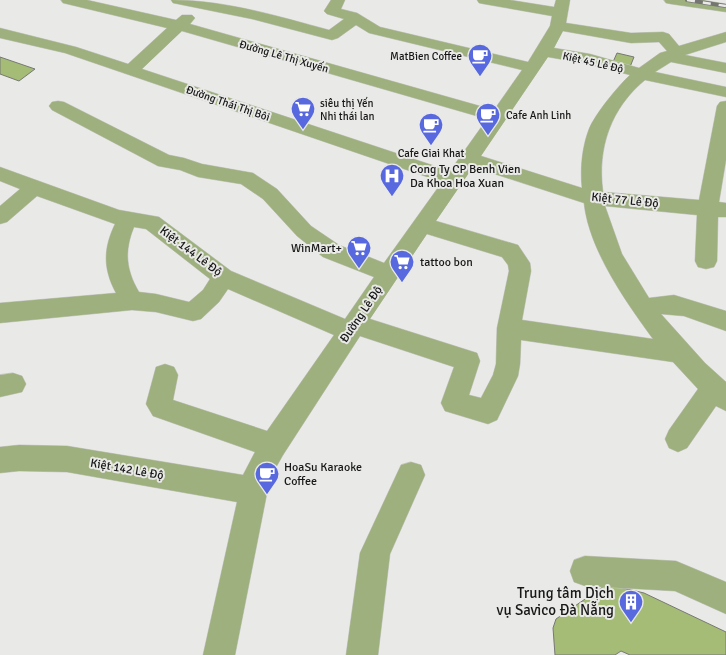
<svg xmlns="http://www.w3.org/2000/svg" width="726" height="655" viewBox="0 0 726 655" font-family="Signika,sans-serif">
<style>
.building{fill:#a5bc76;stroke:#777875}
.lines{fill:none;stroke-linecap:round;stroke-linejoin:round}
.minor-casing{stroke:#c7c8c6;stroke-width:1}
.minor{fill:#9fb07f;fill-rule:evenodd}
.rail-casing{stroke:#757674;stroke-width:4}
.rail{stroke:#e9eae7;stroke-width:2.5;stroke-dasharray:8;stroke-linecap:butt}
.labels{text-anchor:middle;stroke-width:4;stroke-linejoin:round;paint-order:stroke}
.far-street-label{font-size:11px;fill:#171817;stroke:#e9eae7}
.far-poi-label{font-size:11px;fill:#171817;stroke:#e9eae7;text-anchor:start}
.poi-label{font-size:12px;fill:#171817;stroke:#e9eae7;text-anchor:start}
.street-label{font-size:12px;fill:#171817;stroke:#e9eae7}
.near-poi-label{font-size:15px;fill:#171817;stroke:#e9eae7;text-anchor:end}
</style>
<rect width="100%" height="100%" fill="#e9eae7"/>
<g class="building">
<path d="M617,53L634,57L630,67L613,62Z"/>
<path d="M0,57L35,69L19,81L0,74Z"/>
<path d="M607,584L644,593L726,632V655H630L621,651L615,655H555L553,628L556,619Z"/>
</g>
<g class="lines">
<defs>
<g id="minor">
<path d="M61,0H87L176,20L182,15H192L195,18L190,24L494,110L522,70L369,33L356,25L338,38L332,40L252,19L178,4L173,3L171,0C225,0 277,16 329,30L344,19L327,14L324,11L331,0H345L341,9L357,13L380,27L528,62L550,26L552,16L484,4L479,3L477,0H510L554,7L556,0H570L566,23L631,33L663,32L669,34L679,46L726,32V42L685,55L726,63V73L671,62L655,72L726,87V97L645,80C611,108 597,148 603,192L699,200L717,106L720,102L726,101V160L719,202L726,203V217H718L717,261L714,267L706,269L698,267L695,261L697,215L605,206L622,254L649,298L674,295L726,311V331L684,316L661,314L705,363L726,382V411L716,406L687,448L678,452L669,448L665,439L669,430L698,389L673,362L521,340L520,364L518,376L497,420L488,424L445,411L441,403L454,367L360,336L283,455L270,478L235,655H203L237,502L67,472L19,471L0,473V447L19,445L67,446L243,475L255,452L153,416L146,404L156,367L165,364L174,367L178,375L173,400L267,431L334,335L228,289L219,302L201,319L193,321L156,312L132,310L0,323V303L116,293C103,269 103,249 115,224L37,196L7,222L0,224V206L20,189L0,181V167L119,210L159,217L231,271L345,319L374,277L323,257L297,236L263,199L241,184L198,177L180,170L158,166L52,110L49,106L52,102L58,101L64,102L169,155L184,158L202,164L253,173L277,189L311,226L339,245L384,263L442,182L65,53L0,38V28L76,47L128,64L167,28L63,3ZM182,31L487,119L450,171L142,69ZM563,31L631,43L659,42L667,51L660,53L639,68L590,54L554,48ZM548,57L588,64L630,75C618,86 595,114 589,129C582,147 580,169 582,188L481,156ZM473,167L584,203C589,250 626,302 653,339L522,320L531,271L530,263L518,245L436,221ZM134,227L146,229L210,279L203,290L189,302L156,294L139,292C126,270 124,251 134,227ZM427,234L502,257L508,265L509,271L497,328L496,364L493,375L481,398L469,395L480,361L477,353L370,319Z"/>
<path d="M664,0H702L726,4V12L671,4L666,3Z"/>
<path d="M13,373L22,376L26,384L22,392L0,397V375Z"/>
<path d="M411,462L421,465L425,475L390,554L378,655H346L360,553L401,465Z"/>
<path d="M585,556L676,561L726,582V614L675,591L585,586L574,582L570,571L574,560Z"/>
</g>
</defs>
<use href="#minor" class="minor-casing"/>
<use href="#minor" class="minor"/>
<defs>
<path id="rail" d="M687,0L726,6"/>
</defs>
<use href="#rail" class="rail-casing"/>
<use href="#rail" class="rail"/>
</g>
<defs>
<symbol id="cafe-pin" viewBox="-11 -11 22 30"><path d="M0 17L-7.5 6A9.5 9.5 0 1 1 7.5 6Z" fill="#5868df" stroke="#e9eae7"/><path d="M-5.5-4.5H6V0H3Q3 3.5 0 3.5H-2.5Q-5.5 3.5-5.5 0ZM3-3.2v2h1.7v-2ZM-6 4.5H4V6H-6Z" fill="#fff"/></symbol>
<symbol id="supermarket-pin" viewBox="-11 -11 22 30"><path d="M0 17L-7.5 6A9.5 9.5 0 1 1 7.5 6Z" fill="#5868df" stroke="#e9eae7"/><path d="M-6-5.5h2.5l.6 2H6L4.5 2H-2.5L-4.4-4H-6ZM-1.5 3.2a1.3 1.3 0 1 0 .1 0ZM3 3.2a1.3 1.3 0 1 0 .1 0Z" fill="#fff"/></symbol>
<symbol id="hospital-pin" viewBox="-11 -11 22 30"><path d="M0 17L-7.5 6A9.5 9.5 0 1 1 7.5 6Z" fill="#5868df" stroke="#e9eae7"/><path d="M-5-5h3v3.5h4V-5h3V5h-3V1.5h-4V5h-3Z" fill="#fff"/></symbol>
<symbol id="building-pin" viewBox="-11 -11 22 30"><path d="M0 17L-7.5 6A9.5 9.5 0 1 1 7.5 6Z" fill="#5868df" stroke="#e9eae7"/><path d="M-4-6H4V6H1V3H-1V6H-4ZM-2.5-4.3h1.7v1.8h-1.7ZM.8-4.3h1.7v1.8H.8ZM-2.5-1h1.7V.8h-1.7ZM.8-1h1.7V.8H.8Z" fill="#fff"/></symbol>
</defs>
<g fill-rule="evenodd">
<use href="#cafe-pin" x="466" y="42" width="28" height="38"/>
<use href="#supermarket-pin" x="289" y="95" width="28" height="38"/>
<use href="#cafe-pin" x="474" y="101" width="28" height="38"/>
<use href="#cafe-pin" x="417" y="111" width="28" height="38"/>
<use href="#hospital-pin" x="378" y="162" width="28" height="38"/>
<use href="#supermarket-pin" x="345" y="234" width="28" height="38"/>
<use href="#supermarket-pin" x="388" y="248" width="28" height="38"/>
<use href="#cafe-pin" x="253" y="460" width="28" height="38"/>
<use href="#building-pin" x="617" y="588" width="28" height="38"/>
</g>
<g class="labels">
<g class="far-street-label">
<text transform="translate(284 56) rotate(16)" y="4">Đường Lê Thị Xuyến</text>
<text transform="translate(593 62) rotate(13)" y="4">Kiệt 45 Lê Độ</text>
<text transform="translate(228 103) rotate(19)" y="4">Đường Thái Thị Bôi</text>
</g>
<g class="far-poi-label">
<text x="462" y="60" text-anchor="end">MatBien Coffee</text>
<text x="320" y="107">siêu thị Yến<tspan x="320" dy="13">Nhi thái lan</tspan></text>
<text x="506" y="119">Cafe Anh Linh</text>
<text x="431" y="157" text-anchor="middle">Cafe Giai Khat</text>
</g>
<g class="poi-label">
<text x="410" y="173">Cong Ty CP Benh Vien<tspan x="410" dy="14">Da Khoa Hoa Xuan</tspan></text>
<text x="342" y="252" text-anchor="end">WinMart+</text>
<text x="420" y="266">tattoo bon</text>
<text x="284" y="471">HoaSu Karaoke<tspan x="284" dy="14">Coffee</tspan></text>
</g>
<g class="street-label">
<text transform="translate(625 200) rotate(6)" y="4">Kiệt 77 Lê Độ</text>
<text transform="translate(191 251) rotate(37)" y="4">Kiệt 144 Lê Độ</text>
<text transform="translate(361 314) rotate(-56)" y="4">Đường Lê Độ</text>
<text transform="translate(127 469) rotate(10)" y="4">Kiệt 142 Lê Độ</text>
</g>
<g class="near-poi-label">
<text x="614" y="598">Trung tâm Dịch<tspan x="614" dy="17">vụ Savico Đà Nẵng</tspan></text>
</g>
</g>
</svg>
